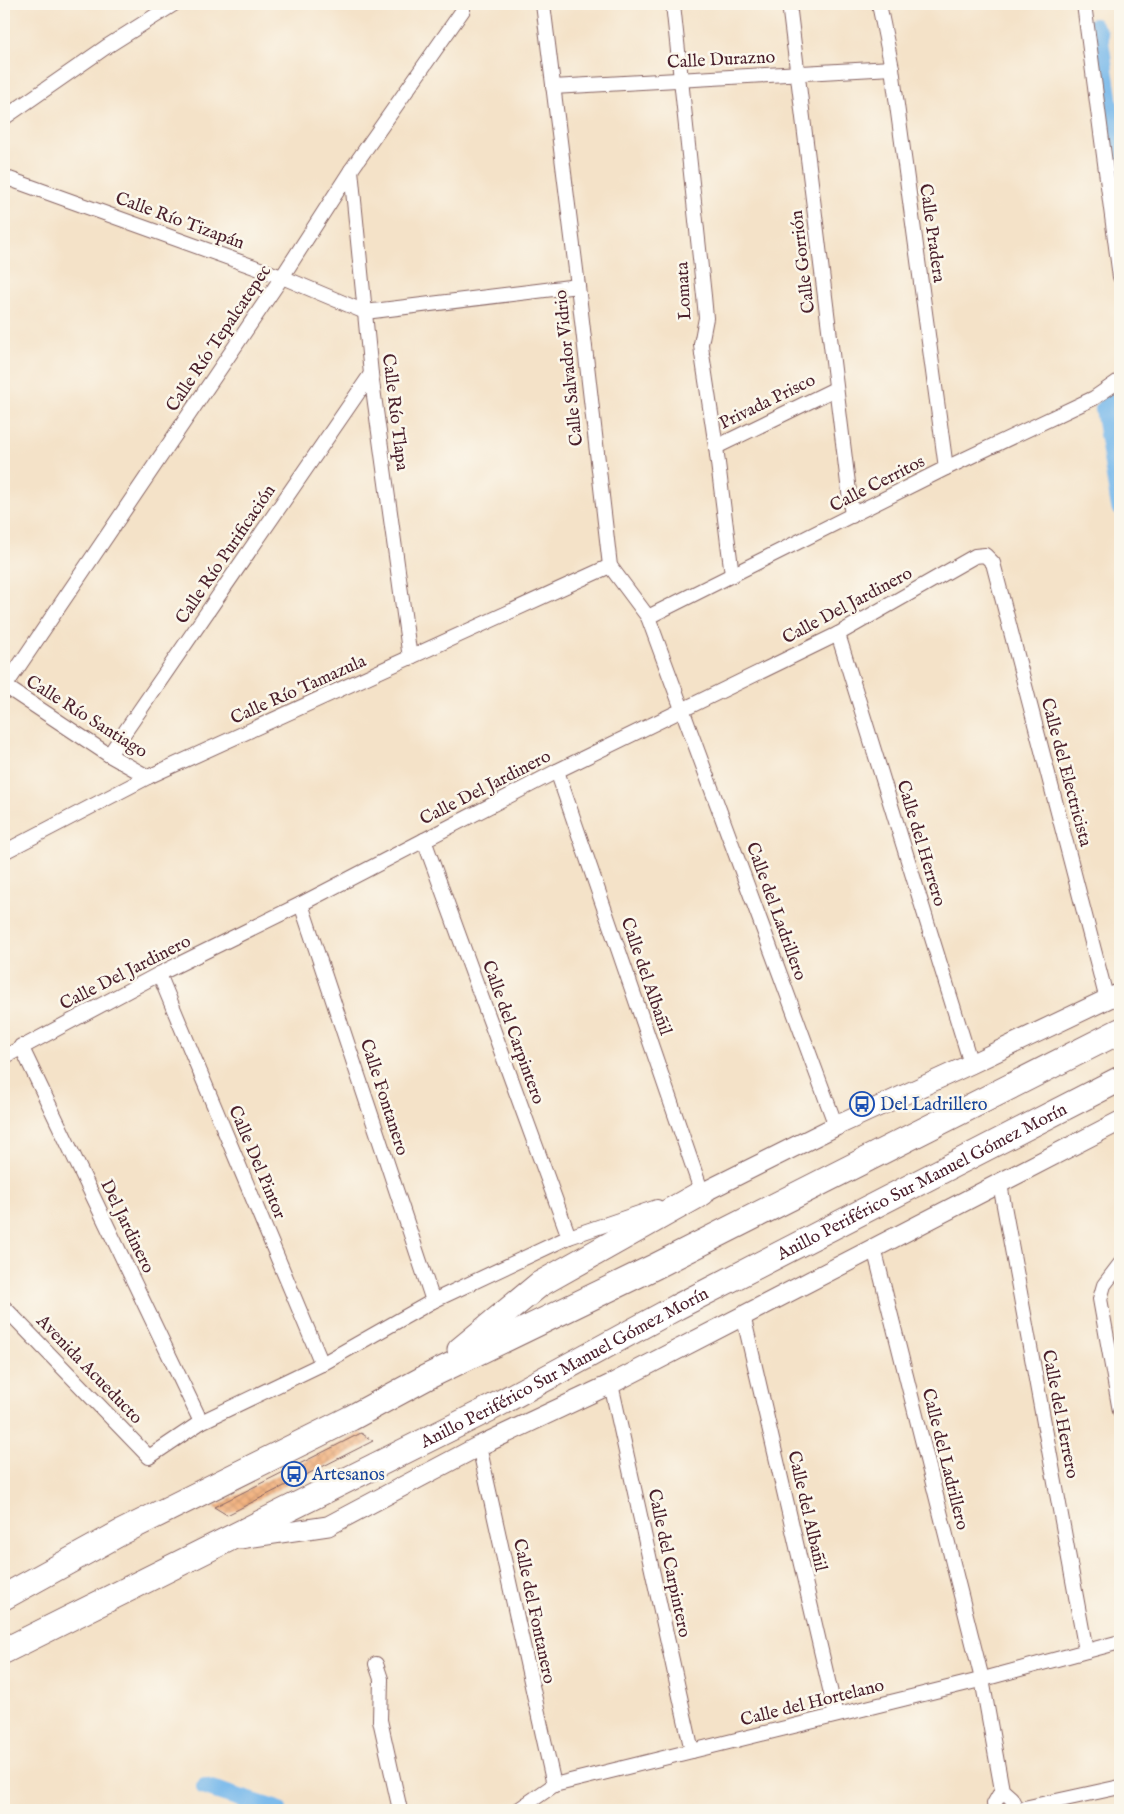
<svg xmlns="http://www.w3.org/2000/svg" width="1124" height="1814" viewBox="0 0 1124 1814" font-family="'IM FELL English',serif">
<style>
.lines{fill:none;stroke-linecap:round;stroke-linejoin:round}
.canal{stroke:#76b8eb;stroke-width:18}
.building{fill:url(#building-cross-hatch)}
.street-casing{stroke:#866362;stroke-width:16}
.secondary-casing{stroke:#866362;stroke-width:21}
.highway-casing{stroke:#866362;stroke-width:27}
.street{stroke:#fff;stroke-width:14}
.secondary{stroke:#fff;stroke-width:19}
.highway{stroke:#fff;stroke-width:25}
.labels{text-anchor:middle;stroke-width:5;stroke-linejoin:round;paint-order:stroke}
.street-label{font-size:18px;fill:#4a1f2b;stroke:#fbf7ec}
.transit-label{font-size:18px;fill:#164399;stroke:#fbf7ec;text-anchor:start}
</style>
<defs>
<pattern id="building-cross-hatch" width="8" height="8" patternUnits="userSpaceOnUse" patternTransform="scale(1.25)"><rect width="8" height="8" fill="#f1ae79"/><path d="M0 0l8 8M0 8l8-8" fill="none" stroke="#d09569"/></pattern>
</defs>
<rect width="100%" height="100%" fill="#fbf7ec"/>
<filter id="ink" filterUnits="userSpaceOnUse"><feTurbulence type="fractalNoise" baseFrequency=".02" numOctaves="2"/><feDisplacementMap in="SourceGraphic" scale="10" xChannelSelector="R" yChannelSelector="G"/><feConvolveMatrix kernelMatrix="1 2 1 2 8 2 1 2 1" color-interpolation-filters="sRGB"/></filter>
<filter id="wash" filterUnits="userSpaceOnUse"><feTurbulence type="fractalNoise" baseFrequency=".0096" numOctaves="4" result="noise"/><feDisplacementMap in="SourceGraphic" scale="20" xChannelSelector="R" yChannelSelector="G"/><feGaussianBlur stdDeviation="1.12" result="paint"/><feColorMatrix in="noise" values="0 0 0 0 0 0 0 0 0 0 0 0 0 0 0 0 0 1.4 0 .05"/><feComposite in="paint" operator="in"/></filter>
<g filter="url(#wash)">
<rect width="100%" height="100%" fill="#f4e2c8"/>
<g class="lines">
<g class="canal">
<path d="M1094,27L1099,34L1120,180"/>
<path d="M1120,392L1104,409L1120,507"/>
<path d="M205,1787L278,1810"/>
</g>
</g>
<g id="blocks">
<path class="building" d="M361,1433L373,1441L227,1515L214,1507Z"/>
</g>
</g>
<g filter="url(#ink)">
<use href="#blocks" fill-opacity="0" stroke="#866362" stroke-width="1"/>
<g class="lines">
<defs>
<g id="street">
<path d="M543,4L578,286L610,566L648,617L836,1126"/>
<path d="M673,4L704,296L706,318L701,344L702,354L716,447L732,575"/>
<path d="M789,4L852,516"/>
<path d="M879,4L892,68L946,468"/>
<path d="M1084,4L1120,277"/>
<path d="M553,87L892,68"/>
<path d="M4,118L106,47L174,4"/>
<path d="M351,170L371,374L410,658"/>
<path d="M4,177L282,277L365,312L578,286"/>
<path d="M716,447L835,389"/>
<path d="M648,617L946,468L1094,398L1120,380"/>
<path d="M838,634L971,1064"/>
<path d="M5,686L109,755L148,777"/>
<path d="M4,688L282,277L351,170L463,10"/>
<path d="M109,755L371,374"/>
<path d="M557,771L702,1193L697,1195"/>
<path d="M424,840L569,1237"/>
<path d="M4,852L148,777L610,566"/>
<path d="M301,904L433,1301"/>
<path d="M159,974L322,1364"/>
<path d="M21,1046L201,1422"/>
<path d="M4,1057L159,974L301,904L557,771L838,634L975,556L985,555L993,563L1107,1000"/>
<path d="M1000,1184L1086,1651"/>
<path d="M874,1248L982,1679L1002,1790L1011,1798L1017,1810"/>
<path d="M1120,1264L1104,1285L1100,1299L1120,1411"/>
<path d="M4,1307L149,1457L201,1422L322,1364L433,1301L569,1237L657,1207"/>
<path d="M743,1315L836,1715"/>
<path d="M611,1384L692,1751"/>
<path d="M479,1446L554,1785"/>
<path d="M376,1664L381,1679L380,1720L400,1810"/>
<path d="M518,1810L554,1785L976,1681L1120,1642"/>
<path d="M995,1810L994,1804L1002,1790"/>
<path d="M1015,1810L1120,1787"/>
</g>
<g id="secondary">
<path d="M702,1193L836,1126L971,1064L1120,993"/>
<path d="M240,1539L328,1526L479,1446L611,1384L1120,1121"/>
</g>
<g id="highway">
<path d="M460,1350L540,1284L702,1193"/>
<path d="M4,1597L122,1532L351,1418L427,1377L656,1266L1120,1031"/>
<path id="s1" d="M4,1651L491,1408L677,1307L1120,1079"/>
</g>
</defs>
<use href="#street" class="street-casing"/>
<use href="#secondary" class="secondary-casing"/>
<use href="#highway" class="highway-casing"/>
<use href="#street" class="street"/>
<use href="#secondary" class="secondary"/>
<use href="#highway" class="highway"/>
</g>
</g>
<defs>
<symbol id="bus-ring" viewBox="-11 -11 22 22"><circle r="9.5" fill="#fbf7ec" stroke="#1a4fb4" stroke-width="1.5"/><path d="M-5-6H5V4H4V6H2V4H-2V6H-4V4H-5ZM-3.5-4V0h7V-4ZM-3.5 1.2v1.5H-2V1.2ZM2 1.2v1.5H3.5V1.2Z" fill="#1a4fb4"/></symbol>
</defs>
<g fill-rule="evenodd">
<use href="#bus-ring" x="848" y="1090" width="28" height="28"/>
<use href="#bus-ring" x="280" y="1460" width="28" height="28"/>
</g>
<g class="labels">
<g class="street-label">
<text transform="translate(721 59) rotate(-3)" y="6">Calle Durazno</text>
<text transform="translate(180 220) rotate(20)" y="6">Calle Río Tizapán</text>
<text transform="translate(933 233) rotate(82)" y="6">Calle Pradera</text>
<text transform="translate(802 262) rotate(-97)" y="6">Calle Gorrión</text>
<text transform="translate(683 291) rotate(-93)" y="6">Lomata</text>
<text transform="translate(218 338) rotate(-56)" y="6">Calle Río Tepalcatepec</text>
<text transform="translate(568 368) rotate(-96)" y="6">Calle Salvador Vidrio</text>
<text transform="translate(767 401) rotate(-26)" y="6">Privada Prisco</text>
<text transform="translate(396 412) rotate(83)" y="6">Calle Río Tlapa</text>
<text transform="translate(877 483) rotate(-27)" y="6">Calle Cerritos</text>
<text transform="translate(225 554) rotate(-56)" y="6">Calle Río Purificación</text>
<text transform="translate(847 605) rotate(-28)" y="6">Calle Del Jardinero</text>
<text transform="translate(298 689) rotate(-24)" y="6">Calle Río Tamazula</text>
<text transform="translate(87 716) rotate(32)" y="6">Calle Río Santiago</text>
<text transform="translate(1067 772) rotate(75)" y="6">Calle del Electricista</text>
<text transform="translate(485 787) rotate(-27)" y="6">Calle Del Jardinero</text>
<text transform="translate(922 843) rotate(73)" y="6">Calle del Herrero</text>
<text transform="translate(777 911) rotate(70)" y="6">Calle del Ladrillero</text>
<text transform="translate(125 972) rotate(-27)" y="6">Calle Del Jardinero</text>
<text transform="translate(647 976) rotate(71)" y="6">Calle del Albañil</text>
<text transform="translate(514 1032) rotate(70)" y="6">Calle del Carpintero</text>
<text transform="translate(385 1097) rotate(72)" y="6">Calle Fontanero</text>
<text transform="translate(258 1162) rotate(67)" y="6">Calle Del Pintor</text>
<text dy="6" stroke="none"><textPath href="#s1" startOffset="1031">Anillo Periférico Sur Manuel Gómez Morín</textPath></text>
<text transform="translate(128 1226) rotate(64)" y="6">Del Jardinero</text>
<text dy="6" stroke="none"><textPath href="#s1" startOffset="628">Anillo Periférico Sur Manuel Gómez Morín</textPath></text>
<text transform="translate(90 1369) rotate(46)" y="6">Avenida Acueducto</text>
<text transform="translate(1061 1414) rotate(79)" y="6">Calle del Herrero</text>
<text transform="translate(946 1459) rotate(76)" y="6">Calle del Ladrillero</text>
<text transform="translate(808 1511) rotate(77)" y="6">Calle del Albañil</text>
<text transform="translate(670 1563) rotate(78)" y="6">Calle del Carpintero</text>
<text transform="translate(535 1611) rotate(78)" y="6">Calle del Fontanero</text>
<text transform="translate(812 1702) rotate(-14)" y="6">Calle del Hortelano</text>
</g>
<g class="transit-label">
<text x="880" y="1110">Del Ladrillero</text>
<text x="312" y="1480">Artesanos</text>
</g>
</g>
<rect width="1124" height="1814" fill="none" stroke="#fbf7ec" stroke-width="20"/>
</svg>
